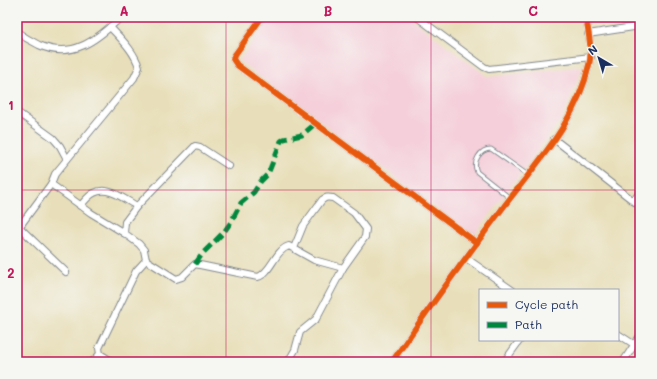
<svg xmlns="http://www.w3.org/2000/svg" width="657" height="379" viewBox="0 0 657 379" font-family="Mali,sans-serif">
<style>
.built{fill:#f5cfda}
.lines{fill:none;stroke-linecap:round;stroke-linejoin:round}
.service-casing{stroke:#82878c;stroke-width:5}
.minor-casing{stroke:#82878c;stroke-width:8}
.service{stroke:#fff;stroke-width:3}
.minor{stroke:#fff;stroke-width:6}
.quiet{stroke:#00873e;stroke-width:5;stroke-dasharray:10 5;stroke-linecap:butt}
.cycleway-casing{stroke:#f6f6f2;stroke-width:8}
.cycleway{stroke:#e8590c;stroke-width:6}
.grid{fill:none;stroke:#c2185b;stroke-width:1;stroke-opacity:0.55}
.neatline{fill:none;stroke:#c2185b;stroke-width:1.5}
.grid-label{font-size:13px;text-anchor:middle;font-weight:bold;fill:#c2185b}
</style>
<rect width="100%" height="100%" fill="#f6f6f2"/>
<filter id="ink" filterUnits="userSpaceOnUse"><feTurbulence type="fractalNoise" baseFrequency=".025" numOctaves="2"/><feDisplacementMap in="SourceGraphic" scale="8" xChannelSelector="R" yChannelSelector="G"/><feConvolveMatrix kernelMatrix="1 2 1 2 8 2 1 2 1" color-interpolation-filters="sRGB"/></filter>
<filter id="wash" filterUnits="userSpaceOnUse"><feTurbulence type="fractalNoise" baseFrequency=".012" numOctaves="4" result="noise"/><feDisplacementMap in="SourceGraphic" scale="16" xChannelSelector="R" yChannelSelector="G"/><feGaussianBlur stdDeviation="0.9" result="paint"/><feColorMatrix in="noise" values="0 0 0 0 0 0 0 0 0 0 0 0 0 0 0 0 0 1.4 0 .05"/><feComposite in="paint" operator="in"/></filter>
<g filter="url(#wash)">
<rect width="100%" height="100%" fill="#e8dfba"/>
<path class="built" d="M270,17H409L488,77L583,66L563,117L474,236L239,61Z"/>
</g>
<g filter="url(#ink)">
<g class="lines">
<defs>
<path id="service" d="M510,198L477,172C472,162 480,149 491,149L528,175"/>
<g id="minor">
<path d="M262,17L234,56L233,59L237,65L477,243"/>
<path d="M417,17L484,67L489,69L591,57"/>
<path d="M17,32C24,37 31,41 39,45C72,60 97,40 121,17"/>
<path d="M588,34L640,26"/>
<path d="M17,112L53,138L60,146L67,159"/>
<path d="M554,139L640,206"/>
<path d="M51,184L91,213L124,233L139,244L144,250L146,260L136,271L99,348L100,354L113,362"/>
<path d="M633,201L640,193"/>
<path d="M80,206C84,202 89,195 94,193C108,185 125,200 137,206"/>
<path d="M17,225L66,272"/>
<path d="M17,230L51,184L55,174L134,78L139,67C134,51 122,40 110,27"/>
<path d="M124,233L125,222L137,206L195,146L200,147L229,166"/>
<path d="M294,248L303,226L322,200C326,197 328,197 333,198L354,213L366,229L365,237L343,268"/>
<path d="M466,258L512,290"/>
<path d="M146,260L176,279L182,277L195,264L258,277C271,273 275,250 289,246L314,260L343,268L316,319L300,332L295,350L288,362"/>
<path d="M618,334L635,345"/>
<path d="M92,362L100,354"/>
<path d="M392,362C427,310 464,260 502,209C535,165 577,121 589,65C593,50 588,32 586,17"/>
<path d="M504,362L520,340"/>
<path d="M623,362L640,336"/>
</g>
</defs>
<use href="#service" class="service-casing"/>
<use href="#minor" class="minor-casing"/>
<use href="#service" class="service"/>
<use href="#minor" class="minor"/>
<path class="quiet" d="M195,264L203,253L224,232L231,222L241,203L254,192L261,181L268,174L281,141L284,139L302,135L316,123"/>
<defs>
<g id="cycleway">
<path d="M262,17L234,56L233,59L237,65L477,243"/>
<path d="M392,362C427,310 464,260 502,209C535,165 577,121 589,65C593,50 588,32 586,17"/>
</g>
</defs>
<use href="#cycleway" class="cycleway-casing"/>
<use href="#cycleway" class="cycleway"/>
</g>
</g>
<path class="grid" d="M226,17V362M431,17V362M17,190H640"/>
<rect width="657" height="379" fill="none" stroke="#f6f6f2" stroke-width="44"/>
<rect x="479" y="289" width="140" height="52" fill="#f6f6f2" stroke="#9ea6b7"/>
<rect x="487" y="302" width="20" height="6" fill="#e8590c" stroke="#9ea6b7"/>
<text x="515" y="309" font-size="12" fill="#1b2f5e">Cycle path</text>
<rect x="487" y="322" width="20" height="6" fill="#00873e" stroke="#9ea6b7"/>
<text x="515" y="329" font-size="12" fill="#1b2f5e">Path</text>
<g transform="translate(599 58) rotate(322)" stroke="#f6f6f2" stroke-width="3" paint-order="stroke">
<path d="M0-3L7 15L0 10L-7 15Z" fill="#1b2f5e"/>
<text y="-6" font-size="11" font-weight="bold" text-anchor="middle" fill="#1b2f5e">N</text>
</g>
<rect x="22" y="22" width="613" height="335" class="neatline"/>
<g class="grid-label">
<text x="124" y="16">A</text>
<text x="328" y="16">B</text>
<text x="533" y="16">C</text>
<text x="11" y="110">1</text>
<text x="11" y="278">2</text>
</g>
</svg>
